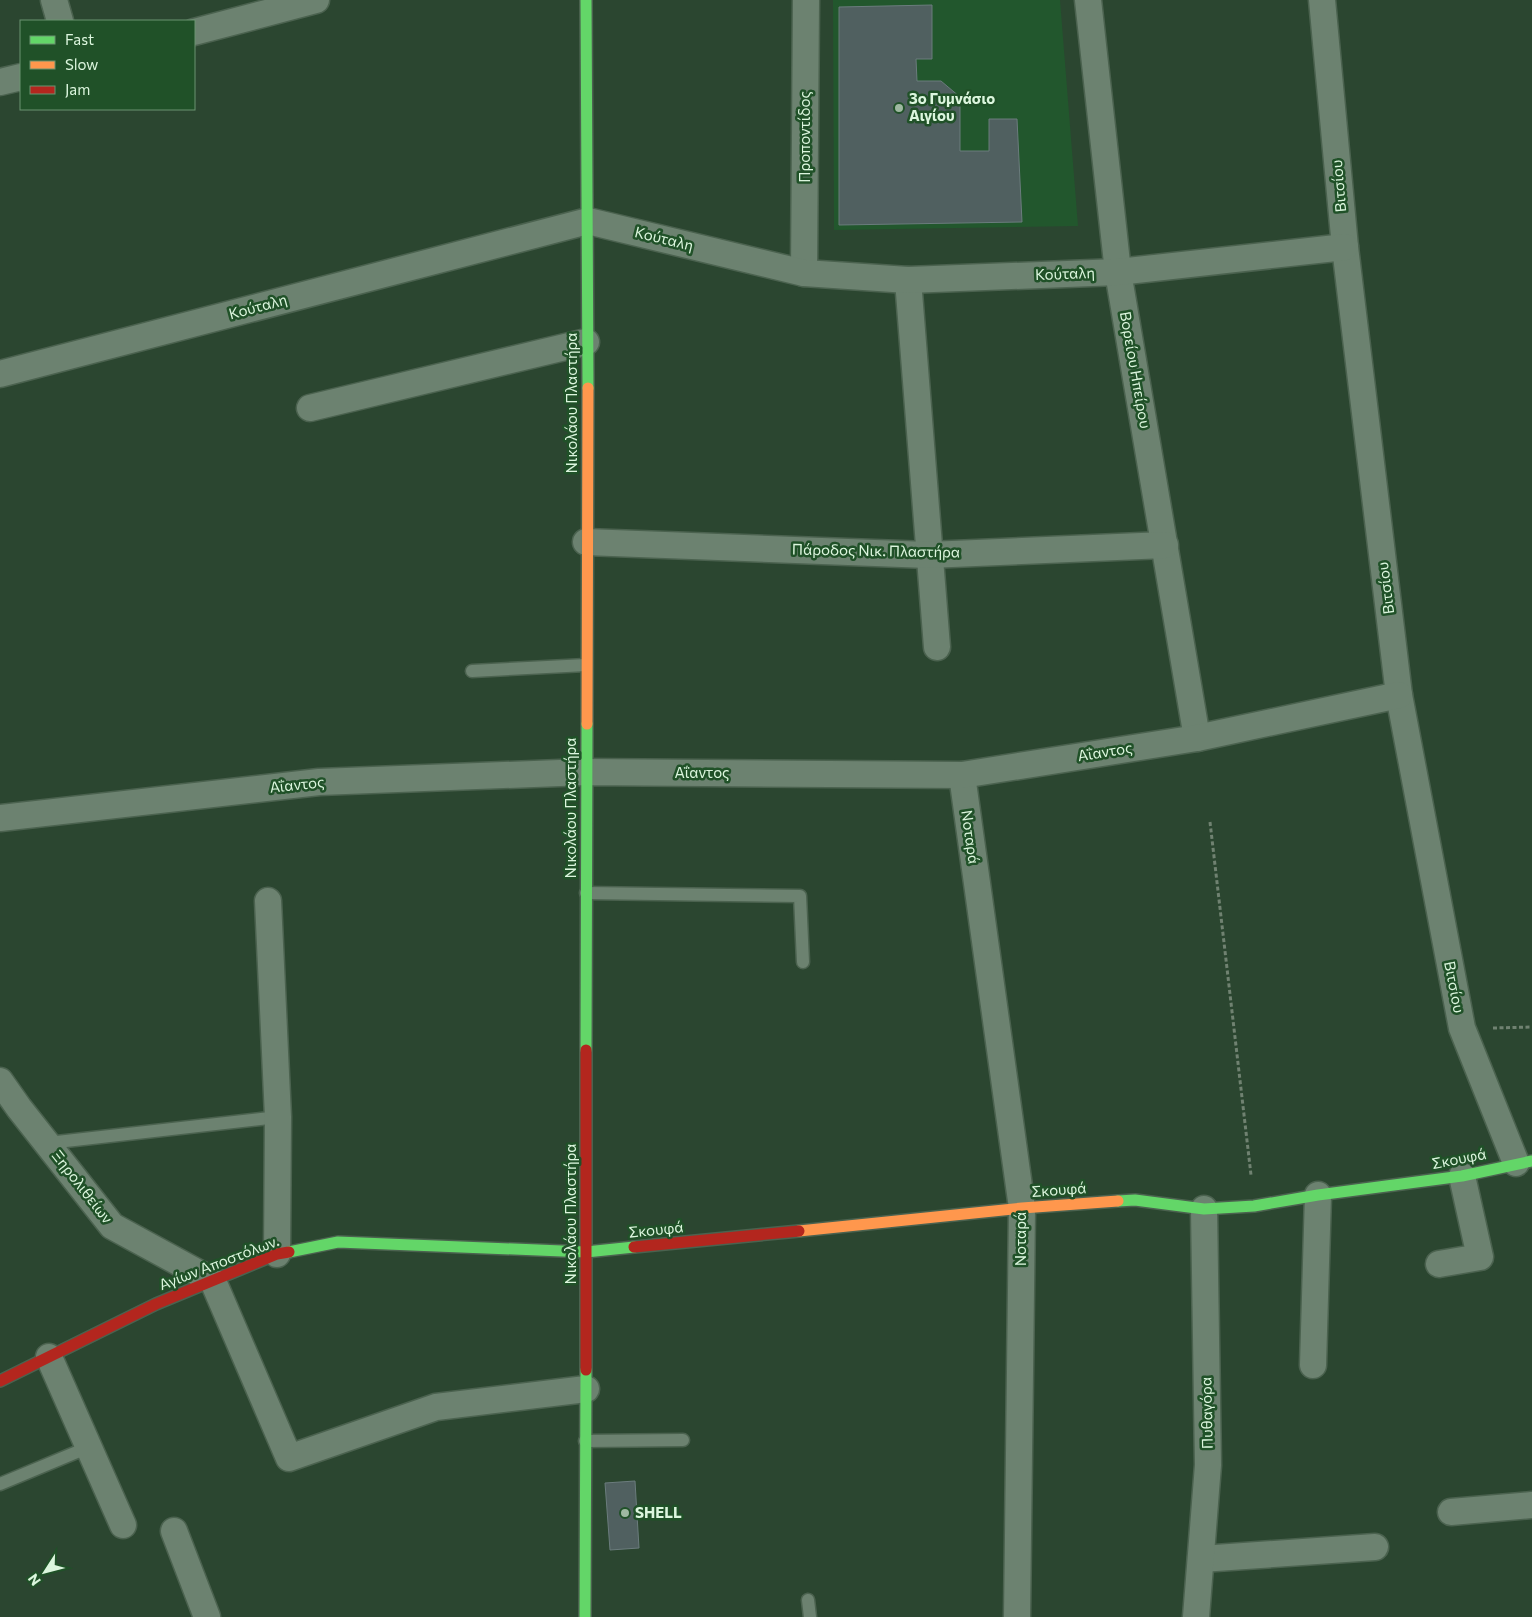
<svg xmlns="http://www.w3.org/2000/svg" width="1532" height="1617" viewBox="0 0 1532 1617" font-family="Commissioner,sans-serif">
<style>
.built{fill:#22572d}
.building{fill:#506060;stroke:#6b7c7d}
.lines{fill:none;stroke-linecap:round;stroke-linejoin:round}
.lane-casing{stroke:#4b624f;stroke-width:15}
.street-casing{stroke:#4b624f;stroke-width:29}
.fast-casing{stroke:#4b624f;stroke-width:14}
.slow-casing{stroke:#4b624f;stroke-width:14}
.jam-casing{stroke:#4b624f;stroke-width:14}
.path{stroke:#708271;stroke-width:3;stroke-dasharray:4 2.5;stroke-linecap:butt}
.lane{stroke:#6c8270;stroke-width:12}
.street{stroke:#6c8270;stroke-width:26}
.fast{stroke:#63d668;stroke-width:11}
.slow{stroke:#ff974d;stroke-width:11}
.jam{stroke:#b3261e;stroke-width:11}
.poi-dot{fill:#9eb8a1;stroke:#205128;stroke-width:2}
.labels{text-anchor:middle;stroke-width:5;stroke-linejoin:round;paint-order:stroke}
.poi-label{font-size:15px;font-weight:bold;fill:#dcf6de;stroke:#205128;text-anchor:start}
.street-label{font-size:15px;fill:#dcf6de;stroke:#205128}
</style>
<rect width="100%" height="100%" fill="#2b4630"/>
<path class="built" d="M833,0H1060L1078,226L834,230Z"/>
<g class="building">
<path d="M932,5V59H916L917,81H941L960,97V151H989V119H1017L1022,222L839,225V7Z"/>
<path d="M635,1481L639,1548L610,1550L605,1483Z"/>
</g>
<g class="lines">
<defs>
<g id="lane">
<path d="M472,671L586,665"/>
<path d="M586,893L800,896L803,962"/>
<path d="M48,1143L278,1117"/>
<path d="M585,1441L683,1440"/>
<path d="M0,1484L89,1447"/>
<path d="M808,1600L810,1617"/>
</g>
<g id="street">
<path d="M54,0L60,21"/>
<path d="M1088,0L1118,272L1197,738"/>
<path d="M1322,0L1345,247L1399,695L1462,1028L1516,1163"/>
<path d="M194,32L316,0"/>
<path d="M0,82L21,77"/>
<path d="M804,273L806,0"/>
<path d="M908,280L937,647"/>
<path d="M0,374L588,221L804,273L908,280L1118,272L1345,247"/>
<path d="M310,408L586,342"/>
<path d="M586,542L928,555L1165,545"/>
<path d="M962,775L1022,1208L1017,1617"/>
<path d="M0,818L319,782L586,772L962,775L1197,738L1399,695"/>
<path d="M268,901L278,1117L277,1254"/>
<path d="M0,1081L19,1108L112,1226L213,1281L289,1458L436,1407L586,1389"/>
<path d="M1439,1264L1480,1257L1462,1176"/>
<path d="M49,1357L123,1525"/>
<path d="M1313,1365L1318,1195"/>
<path d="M1451,1512L1532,1505"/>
<path d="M174,1531L207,1617"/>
<path d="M1201,1559L1375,1547"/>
<path d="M1196,1617L1208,1465L1204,1209"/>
</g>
<g id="fast">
<path d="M586,0L588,388"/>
<path d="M586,1050L587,724"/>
<path d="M1118,1201L1135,1200L1204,1209L1254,1206L1318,1195L1462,1176L1532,1161"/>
<path d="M289,1252L338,1242L586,1252L634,1247"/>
<path d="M585,1617L586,1370"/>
</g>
<g id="slow">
<path d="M587,724L588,388"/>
<path d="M799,1231L1022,1208L1118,1201"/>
</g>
<g id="jam">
<path d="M634,1247L799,1231"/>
<path d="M586,1370V1050"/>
<path d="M0,1381L156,1304L277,1254L289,1252"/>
</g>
</defs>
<use href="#lane" class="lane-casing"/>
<use href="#street" class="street-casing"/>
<use href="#fast" class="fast-casing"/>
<use href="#slow" class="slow-casing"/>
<use href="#jam" class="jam-casing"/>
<g class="path">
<path d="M1210,822L1251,1175"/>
<path d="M1493,1028L1532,1027"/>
</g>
<use href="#lane" class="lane"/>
<use href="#street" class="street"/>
<use href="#fast" class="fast"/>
<use href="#slow" class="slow"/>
<use href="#jam" class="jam"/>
</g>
<g class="poi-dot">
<circle cx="899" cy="108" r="5"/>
<circle cx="625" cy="1513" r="5"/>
</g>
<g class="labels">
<g class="poi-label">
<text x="909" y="104">3ο Γυμνάσιο<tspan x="909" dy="17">Αιγίου</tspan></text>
<text x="635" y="1518">SHELL</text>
</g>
<g class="street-label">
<text transform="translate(805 137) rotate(-90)" y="5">Προποντίδος</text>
<text transform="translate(1339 186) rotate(-95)" y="5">Βιτσίου</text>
<text transform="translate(664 239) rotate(14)" y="5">Κούταλη</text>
<text transform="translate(1065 274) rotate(-2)" y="5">Κούταλη</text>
<text transform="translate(258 307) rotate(-15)" y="5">Κούταλη</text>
<text transform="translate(1135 370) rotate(80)" y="5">Βορείου Ηπείρου</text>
<text transform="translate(572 403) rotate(-90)" y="5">Νικολάου Πλαστήρα</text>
<text transform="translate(876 551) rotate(1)" y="5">Πάροδος Νικ. Πλαστήρα</text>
<text transform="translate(1386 588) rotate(-97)" y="5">Βιτσίου</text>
<text transform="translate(1105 752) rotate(-9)" y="5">Αΐαντος</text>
<text x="702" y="778">Αΐαντος</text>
<text transform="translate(297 785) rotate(-6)" y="5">Αΐαντος</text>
<text transform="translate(571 808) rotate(-90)" y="5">Νικολάου Πλαστήρα</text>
<text transform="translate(970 837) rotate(82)" y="5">Νοταρά</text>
<text transform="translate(1454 987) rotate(79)" y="5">Βιτσίου</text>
<text transform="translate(1459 1159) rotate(-11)" y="5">Σκουφά</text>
<text transform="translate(82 1187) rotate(52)" y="5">Ξηρολιθείων</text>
<text transform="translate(1059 1190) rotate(-4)" y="5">Σκουφά</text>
<text transform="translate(571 1214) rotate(-90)" y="5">Νικολάου Πλαστήρα</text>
<text transform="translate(656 1230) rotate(-6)" y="5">Σκουφά</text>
<text transform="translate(1021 1239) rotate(-90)" y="5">Νοταρά</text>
<text transform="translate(219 1263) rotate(-21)" y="5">Αγίων Αποστόλων.</text>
<text transform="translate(1207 1413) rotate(-91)" y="5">Πυθαγόρα</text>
</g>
</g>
<rect x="20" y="20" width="175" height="90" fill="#205128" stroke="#6b9371"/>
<rect x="30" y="36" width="25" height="8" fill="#63d668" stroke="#6b9371"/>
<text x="65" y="45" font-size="15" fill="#dcf6de">Fast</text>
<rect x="30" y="61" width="25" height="8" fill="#ff974d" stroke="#6b9371"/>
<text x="65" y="70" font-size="15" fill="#dcf6de">Slow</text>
<rect x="30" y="86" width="25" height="8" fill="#b3261e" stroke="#6b9371"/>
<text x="65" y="95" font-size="15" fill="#dcf6de">Jam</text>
<g transform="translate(45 1572) rotate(234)" stroke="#205128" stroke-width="4" paint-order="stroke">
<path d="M0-4L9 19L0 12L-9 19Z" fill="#dcf6de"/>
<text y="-8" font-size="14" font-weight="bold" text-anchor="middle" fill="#dcf6de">N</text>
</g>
</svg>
